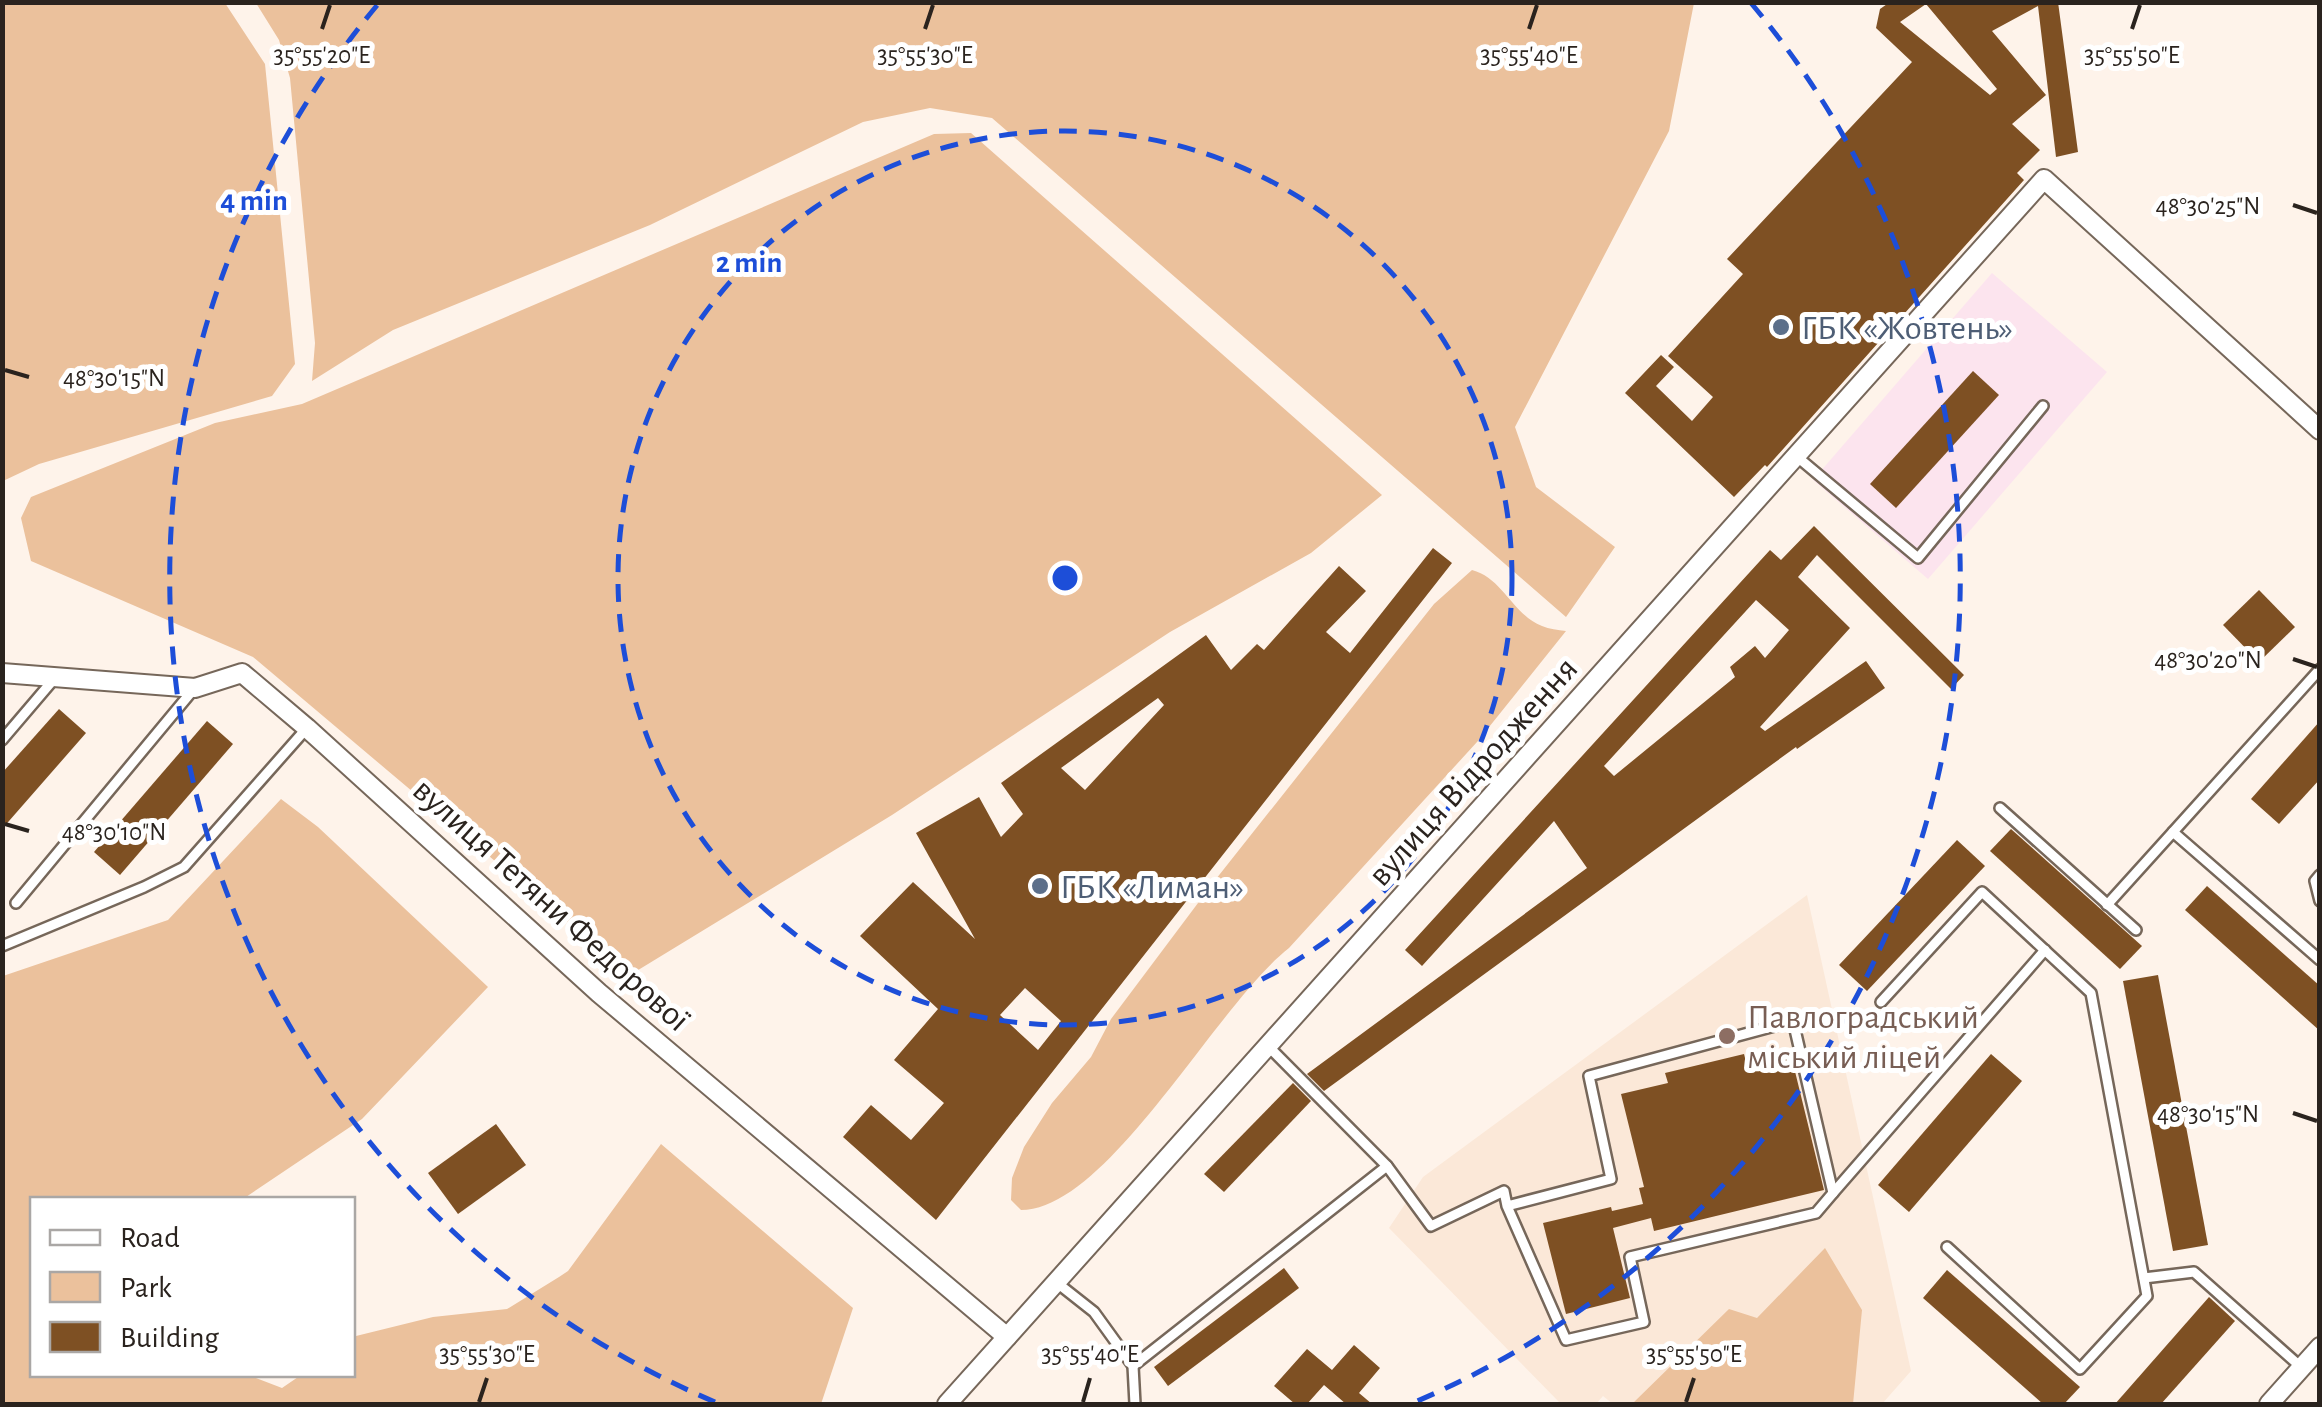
<svg xmlns="http://www.w3.org/2000/svg" width="2322" height="1407" viewBox="0 0 2322 1407" font-family="'Alegreya Sans',sans-serif">
<style>
.industrial{fill:#fce4ee}
.built{fill:#fbe8d8}
.green{fill:#ebc19c}
.building{fill:#7e5023;fill-rule:evenodd}
.lines{fill:none;stroke-linecap:round;stroke-linejoin:round}
.lane-casing{stroke:#76675a;stroke-width:14}
.street-casing{stroke:#76675a;stroke-width:22}
.lane{stroke:#fff;stroke-width:9}
.street{stroke:#fff;stroke-width:18}
.ticks{fill:none;stroke:#2a231e;stroke-width:4}
.ring{fill:none;stroke:#1d4ed8;stroke-width:5;stroke-dasharray:18 12}
.service-dot{fill:#5c6f8a;stroke:#fff;stroke-width:4}
.education-dot{fill:#8d6e63;stroke:#fff;stroke-width:4}
.labels{text-anchor:middle;stroke-width:10;stroke-linejoin:round;paint-order:stroke}
.service-label{font-size:35px;fill:#4e5e75;stroke:#fff;text-anchor:start}
.street-label{font-size:35px;fill:#2a231e;stroke:#fff}
.education-label{font-size:35px;fill:#785e54;stroke:#fff;text-anchor:start}
.ticks-label{font-size:25px;text-anchor:middle;fill:#2a231e;stroke:#fff;stroke-width:10;stroke-linejoin:round;paint-order:stroke}
.centre{fill:#1d4ed8;stroke:#fff;stroke-width:5}
.ring-label{font-size:30px;text-anchor:middle;font-weight:bold;fill:#1d4ed8;stroke:#fff;stroke-width:10;stroke-linejoin:round;paint-order:stroke}
</style>
<rect width="100%" height="100%" fill="#fef3ea"/>
<path class="industrial" d="M1992,273L2107,372L1928,579L1813,480Z"/>
<path class="built" d="M1807,895L1911,1371L1882,1404H1613L1603,1396L1596,1404H1561L1389,1228L1423,1177Z"/>
<g class="green">
<path d="M2,3H225L265,64L295,364L272,396L39,464L3,481Z"/>
<path d="M256,3H1694L1669,131L1515,427L1536,487L1615,547L1566,617L992,118L930,108L863,122L650,225L393,330L312,381L315,343L290,78L279,40Z"/>
<path d="M971,133L1382,495L1311,553L1170,632L892,815L630,975L253,657L31,561L21,518L31,497L215,423L302,404L934,134Z"/>
<path d="M1472,570C1503,578 1512,614 1542,626C1549,629 1558,630 1566,631L1477,742L1289,948C1216,1005 1108,1210 1021,1210L1011,1200L1012,1178L1024,1147L1052,1103L1091,1057L1111,1019L1216,879L1434,604Z"/>
<path d="M281,799L318,827L488,987L362,1119L243,1199L32,1200V1374L248,1375L282,1388L301,1375L352,1374L353,1338L356,1336L433,1317L507,1309L559,1277L568,1271L661,1144L853,1308L821,1404H3V976L168,920Z"/>
<path d="M1825,1248L1862,1310L1853,1404H1632L1729,1309L1757,1318Z"/>
</g>
<g class="building">
<path d="M1890,2H2058L2078,152L2056,157L2038,6L1992,31L2046,95L2012,124L2040,150L2017,173L2024,180L1767,467L1765,465L1734,497L1625,393L1661,355L1674,367L1656,386L1692,421L1713,397L1668,356L1743,274L1727,259L1912,62L1876,28L1880,9ZM1926,4L1997,89L1990,95L1900,22Z"/>
<path d="M1973,371L1999,395L1896,508L1870,484Z"/>
<path d="M1814,526L1964,675L1951,689L1817,555L1798,577L1850,628L1760,727L1765,731L1866,661L1885,688L1797,749L1796,747L1324,1091L1307,1074L1587,868L1554,821L1422,966L1405,950L1770,550L1781,560ZM1756,600L1789,630L1765,658L1755,646L1730,667L1735,677L1614,776L1604,766Z"/>
<path d="M1433,548L1452,563L936,1220L843,1137L871,1105L911,1140L944,1103L894,1060L938,1009L860,936L913,882L975,939L916,833L979,797L1001,837L1023,814L1001,783L1206,635L1231,670L1257,644L1264,650L1339,566L1366,591L1326,632L1350,653ZM1158,698L1164,705L1085,790L1061,768ZM1025,988L1061,1021L1038,1050L1000,1015Z"/>
<path d="M2259,590L2295,627L2259,662L2223,625Z"/>
<path d="M59,709L86,733L2,829V773Z"/>
<path d="M207,721L233,744L120,875L94,852Z"/>
<path d="M2320,721V779L2279,824L2251,799Z"/>
<path d="M2011,829L2142,946L2120,969L1990,851Z"/>
<path d="M1957,840L1985,866L1867,991L1839,965Z"/>
<path d="M2207,886L2320,986V1031L2185,910Z"/>
<path d="M2158,975L2208,1245L2173,1251L2123,981Z"/>
<path d="M1790,1051L1824,1190L1654,1231L1651,1218L1613,1228L1630,1298L1566,1314L1543,1223L1611,1207L1612,1211L1643,1204L1639,1188L1644,1187L1621,1094L1668,1083L1665,1073L1744,1054L1746,1062Z"/>
<path d="M1991,1054L2022,1081L1909,1212L1878,1185Z"/>
<path d="M1293,1083L1311,1101L1224,1192L1204,1174Z"/>
<path d="M496,1124L526,1165L458,1214L428,1173Z"/>
<path d="M1284,1268L1299,1288L1168,1386L1154,1367Z"/>
<path d="M1947,1270L2080,1387L2064,1404H2043L1923,1298Z"/>
<path d="M2209,1297L2235,1321L2161,1404H2115Z"/>
<path d="M1354,1345L1380,1368L1359,1393L1372,1404H1346L1324,1385L1307,1404H1295L1274,1386L1307,1349L1332,1370Z"/>
</g>
<g class="lines">
<defs>
<g id="lane">
<path d="M1795,455L1918,558L2043,406"/>
<path d="M2,740L54,679"/>
<path d="M2000,808L2136,930"/>
<path d="M2173,832L2320,669"/>
<path d="M2320,875L2315,881L2320,901"/>
<path d="M16,903L193,690"/>
<path d="M2107,905L2173,832L2320,960"/>
<path d="M2,946L144,887L184,867L306,729"/>
<path d="M1881,1002L1982,892L2091,993L2147,1296L2080,1369L1947,1247"/>
<path d="M1267,1045L1387,1166L1431,1226L1504,1191L1507,1206L1566,1340L1644,1322L1630,1257L1816,1213L1833,1193L1793,1021L1589,1076L1611,1179L1507,1206"/>
<path d="M1833,1193L2045,950"/>
<path d="M2144,1278L2194,1272L2301,1367"/>
<path d="M1056,1282L1094,1312L1133,1366L1387,1166"/>
<path d="M1133,1366L1135,1404"/>
</g>
<g id="street">
<path d="M2,673L195,688L242,673L307,728L599,993L1007,1337"/>
<path d="M947,1404L2044,179L2320,430"/>
<path d="M2269,1404L2320,1347"/>
</g>
</defs>
<use href="#lane" class="lane-casing"/>
<use href="#street" class="street-casing"/>
<use href="#lane" class="lane"/>
<use href="#street" class="street"/>
</g>
<path class="ticks" d="M322,29L330,5M925,29L933,5M1529,29L1537,5M2132,29L2140,5M2293,205L2317,213M5,370L29,377M2293,659L2317,667M5,824L29,831M2293,1113L2317,1121M479,1402L487,1378M1083,1402L1090,1378M1686,1402L1694,1378"/>
<g class="ring">
<circle cx="1065" cy="578" r="447"/>
<path d="M715 1402A895 895 0 0 1 379 3M1751 3A895 895 0 0 1 1415 1402"/>
</g>
<g class="service-dot">
<circle cx="1781" cy="327" r="10"/>
<circle cx="1040" cy="886" r="10"/>
</g>
<circle class="education-dot" cx="1727" cy="1036" r="10"/>
<g class="labels">
<g class="service-label">
<text x="1801" y="339">ГБК «Жовтень»</text>
<text x="1060" y="898">ГБК «Лиман»</text>
</g>
<g class="street-label">
<text transform="translate(1472 771) rotate(-48)" y="12">вулиця Відродження</text>
<text transform="translate(552 904) rotate(42)" y="12">вулиця Тетяни Федорової</text>
</g>
<g class="education-label">
<text x="1747" y="1028">Павлоградський<tspan x="1747" dy="40">міський ліцей</tspan></text>
</g>
</g>
<g class="ticks-label">
<text x="322" y="63">35°55'20"E</text>
<text x="925" y="63">35°55'30"E</text>
<text x="1529" y="63">35°55'40"E</text>
<text x="2132" y="63">35°55'50"E</text>
<text x="2208" y="214">48°30'25"N</text>
<text x="114" y="386">48°30'15"N</text>
<text x="2208" y="668">48°30'20"N</text>
<text x="114" y="840">48°30'10"N</text>
<text x="2208" y="1122">48°30'15"N</text>
<text x="487" y="1362">35°55'30"E</text>
<text x="1090" y="1362">35°55'40"E</text>
<text x="1694" y="1362">35°55'50"E</text>
</g>
<circle cx="1065" cy="578" r="15" class="centre"/>
<g class="ring-label">
<text x="254" y="210">4 min</text>
<text x="749" y="272">2 min</text>
</g>
<rect width="2322" height="1407" fill="none" stroke="#2a231e" stroke-width="10"/>
<rect x="30" y="1197" width="325" height="180" fill="#ffffff" stroke="#aaa7a5" stroke-width="2.5"/>
<rect x="50" y="1230" width="50" height="15" fill="#ffffff" stroke="#aaa7a5" stroke-width="2.5"/>
<text x="120" y="1247" font-size="30" fill="#2a231e">Road</text>
<rect x="50" y="1272" width="50" height="30" fill="#ebc19c" stroke="#aaa7a5" stroke-width="2.5"/>
<text x="120" y="1297" font-size="30" fill="#2a231e">Park</text>
<rect x="50" y="1322" width="50" height="30" fill="#7e5023" stroke="#aaa7a5" stroke-width="2.5"/>
<text x="120" y="1347" font-size="30" fill="#2a231e">Building</text>
</svg>
